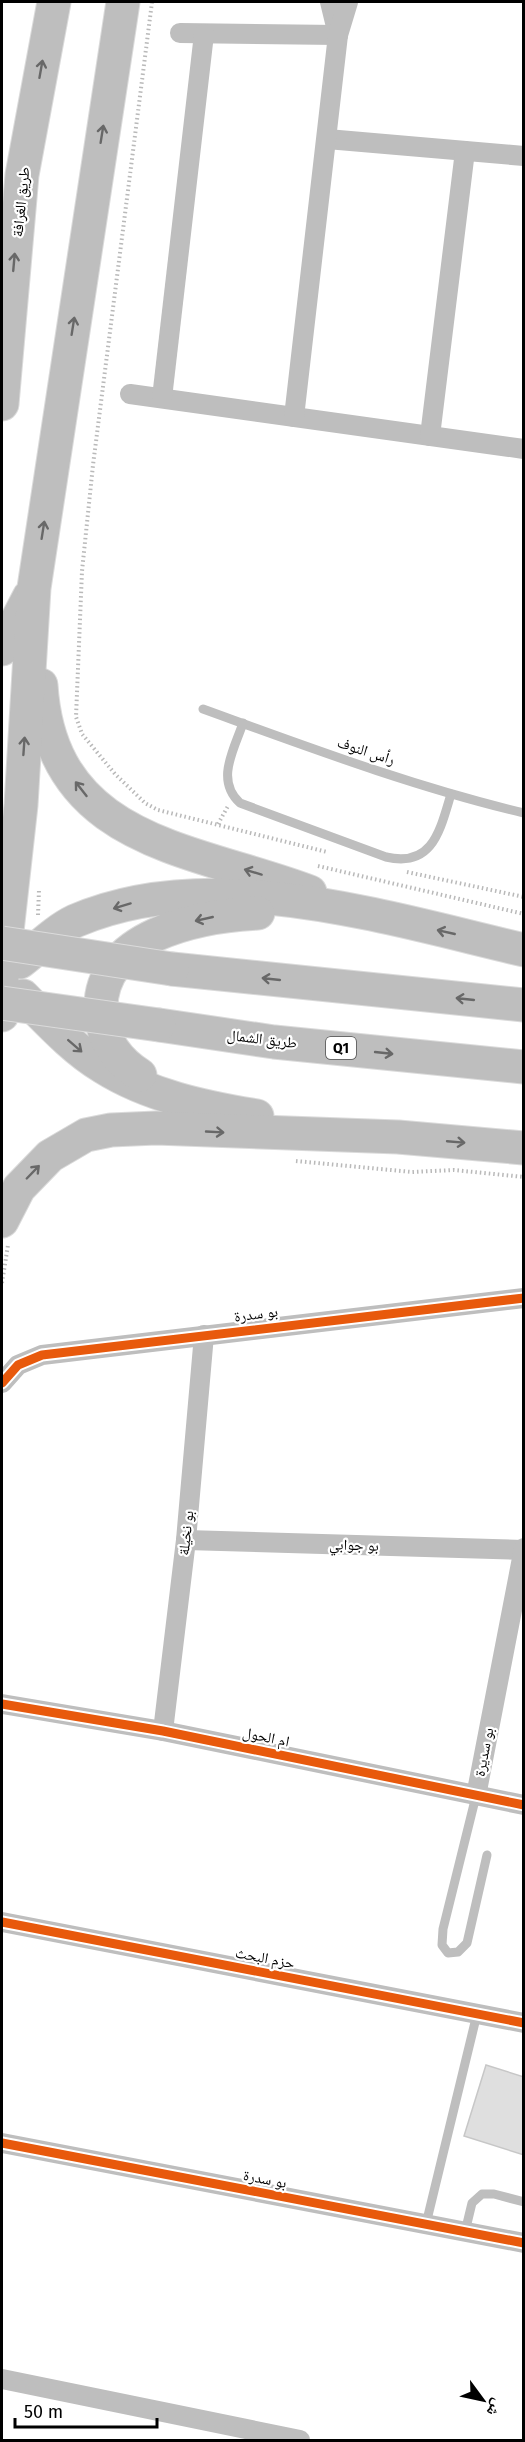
<svg xmlns="http://www.w3.org/2000/svg" width="525" height="2442" viewBox="0 0 525 2442" font-family="'Fira Sans','Noto Naskh Arabic',sans-serif">
<style>
.building{fill:#dfdfdf;stroke:#c7c7c7;stroke-width:1.5}
.lines{fill:none;stroke-linecap:round;stroke-linejoin:round}
.highway-casing{stroke:#dbdbdb;stroke-width:35}
.path{stroke:#b9b9b9;stroke-width:4;stroke-dasharray:1.5 3;stroke-linecap:butt}
.lane{stroke:#bebebe;stroke-width:9}
.street{stroke:#bebebe;stroke-width:20}
.highway{stroke:#bebebe;stroke-width:33}
.highway-bridge-casing{stroke:#dbdbdb;stroke-width:35;stroke-linecap:butt}
.highway-bridge{stroke:#bebebe;stroke-width:33}
.cycleway-casing{stroke:#fff;stroke-width:13}
.cycleway{stroke:#e8590c;stroke-width:9}
.oneway{stroke:#686868}
.labels{text-anchor:middle;stroke-width:4.5;stroke-linejoin:round;paint-order:stroke}
.shield{fill:#fff;stroke:#4c4c4c;stroke-width:1.5}
.shield-label{font-size:14px;font-weight:bold;fill:#000}
.street-label{font-size:15px;fill:#000;stroke:#fff}
</style>
<rect width="100%" height="100%" fill="#fff"/>
<path class="building" d="M486,2065L524,2077V2155L464,2136Z"/>
<g class="lines">
<defs>
<g id="highway">
<path d="M2,404L22,175L54,2"/>
<path d="M2,649L29,597"/>
<path d="M41,685C51,844 194,848 310,892"/>
<path d="M20,962C37,949 56,930 75,921C211,862 386,918 524,950"/>
<path d="M172,969L524,1005"/>
<path d="M23,996C48,1021 73,1049 103,1067C149,1096 204,1107 257,1116"/>
<path d="M2,1015V976L21,805L34,588L123,2"/>
<path d="M159,1025L274,1042L524,1067"/>
<path d="M140,1075C118,1061 102,1040 101,1012C97,935 199,916 258,913"/>
<path d="M2,1221L19,1188L50,1156L86,1135L111,1130L156,1128L398,1137L524,1148"/>
</g>
</defs>
<use href="#highway" class="highway-casing"/>
<g class="path">
<path d="M152,2L93,465L82,571L76,717L82,734L115,774L145,803L158,810L327,852"/>
<path d="M218,824L228,806"/>
<path d="M318,866L524,914"/>
<path d="M407,872L524,897"/>
<path d="M38,915L39,890"/>
<path d="M296,1161L412,1172L454,1170L524,1177"/>
<path d="M2,1283L8,1245"/>
</g>
<g class="lane">
<path d="M203,709C308,747 414,787 524,813"/>
<path d="M243,723C234,750 215,780 240,803L386,857C433,868 440,830 451,794"/>
<path d="M476,1796L443,1929L442,1945L448,1953L458,1952L467,1943L487,1855"/>
<path d="M426,2224L477,2014"/>
<path d="M465,2232L472,2203L482,2194H494L524,2202"/>
</g>
<g class="street">
<path d="M330,2L338,35"/>
<path d="M180,33L338,35"/>
<path d="M327,139L524,156"/>
<path d="M130,394L524,449"/>
<path d="M162,398L204,34"/>
<path d="M294,417L338,35L348,2"/>
<path d="M430,436L465,151"/>
<path d="M2,1383L18,1365L42,1355L524,1298"/>
<path d="M186,1540L523,1550"/>
<path d="M2,1704L163,1731L524,1805"/>
<path d="M163,1731L186,1540L204,1335"/>
<path d="M476,1796L524,1548"/>
<path d="M2,1922L524,2023"/>
<path d="M2,2143L524,2243"/>
<path d="M2,2379L300,2440"/>
</g>
<use href="#highway" class="highway"/>
<defs>
<g id="highway-bridge">
<path d="M2,943L172,969"/>
<path d="M2,1003L159,1025"/>
</g>
</defs>
<use href="#highway-bridge" class="highway-bridge-casing"/>
<use href="#highway-bridge" class="highway-bridge"/>
<defs>
<g id="cycleway">
<path d="M2,1383L18,1365L42,1355L524,1298"/>
<path d="M2,1704L163,1731L524,1805"/>
<path d="M2,1922L524,2023"/>
<path d="M2,2143L524,2243"/>
</g>
</defs>
<use href="#cycleway" class="cycleway-casing"/>
<use href="#cycleway" class="cycleway"/>
</g>
<defs><path id="oneway-shaft" d="M-6 0H5M1.5-3L5.5 0L1.5 3" fill="none" stroke-width="1.6" stroke-linecap="round" stroke-linejoin="round" transform="scale(1.5)"/></defs>
<g class="oneway">
<use href="#oneway-shaft" transform="translate(41 69) rotate(-80)"/>
<use href="#oneway-shaft" transform="translate(102 134) rotate(-81)"/>
<use href="#oneway-shaft" transform="translate(14 262) rotate(-85)"/>
<use href="#oneway-shaft" transform="translate(73 326) rotate(-81)"/>
<use href="#oneway-shaft" transform="translate(43 530) rotate(-81)"/>
<use href="#oneway-shaft" transform="translate(24 746) rotate(-86)"/>
<use href="#oneway-shaft" transform="translate(81 789) rotate(-128)"/>
<use href="#oneway-shaft" transform="translate(253 872) rotate(-163)"/>
<use href="#oneway-shaft" transform="translate(122 906) rotate(163)"/>
<use href="#oneway-shaft" transform="translate(204 919) rotate(167)"/>
<use href="#oneway-shaft" transform="translate(446 932) rotate(-167)"/>
<use href="#oneway-shaft" transform="translate(271 979) rotate(-174)"/>
<use href="#oneway-shaft" transform="translate(465 999) rotate(-174)"/>
<use href="#oneway-shaft" transform="translate(75 1046) rotate(41)"/>
<use href="#oneway-shaft" transform="translate(384 1053) rotate(6)"/>
<use href="#oneway-shaft" transform="translate(215 1132) rotate(3)"/>
<use href="#oneway-shaft" transform="translate(456 1142) rotate(5)"/>
<use href="#oneway-shaft" transform="translate(33 1172) rotate(-46)"/>
</g>
<g class="labels">
<rect class="shield" x="326" y="1037" width="30" height="22" rx="4.5"/>
<g class="shield-label">
<text x="341" y="1053">Q1</text>
</g>
<g class="street-label">
<text transform="translate(21 202) rotate(-84)" y="5">طريق الغرافة</text>
<text transform="translate(366 751) rotate(18)" y="5">رأس النوف</text>
<text transform="translate(262 1039) rotate(7)" y="5">طريق الشمال</text>
<text transform="translate(256 1314) rotate(-7)" y="5">بو سدرة</text>
<text transform="translate(186 1533) rotate(-84)" y="5">بو نخيلة</text>
<text transform="translate(354 1545) rotate(2)" y="5">بو جوابي</text>
<text transform="translate(266 1737) rotate(12)" y="5">ام الحول</text>
<text transform="translate(484 1752) rotate(-79)" y="5">بو سديرة</text>
<text transform="translate(265 1958) rotate(11)" y="5">حزم البحث</text>
<text transform="translate(265 2179) rotate(11)" y="5">بو سدرة</text>
</g>
</g>
<rect width="525" height="2442" fill="none" stroke="#000000" stroke-width="6"/>
<g transform="translate(483 2400) rotate(123)" stroke="#ffffff" stroke-width="4.5" paint-order="stroke">
<path d="M0-4.5L10 22L0 15L-10 22Z" fill="#000000"/>
<text y="-9" font-size="16" font-weight="bold" text-anchor="middle" fill="#000000">ش</text>
</g>
<path d="M15 2418v9h142v-9" fill="none" stroke="#000000" stroke-width="3"/>
<text x="24" y="2418" font-size="18" fill="#000000" stroke="#ffffff" stroke-width="4.5" paint-order="stroke">50 m</text>
</svg>
